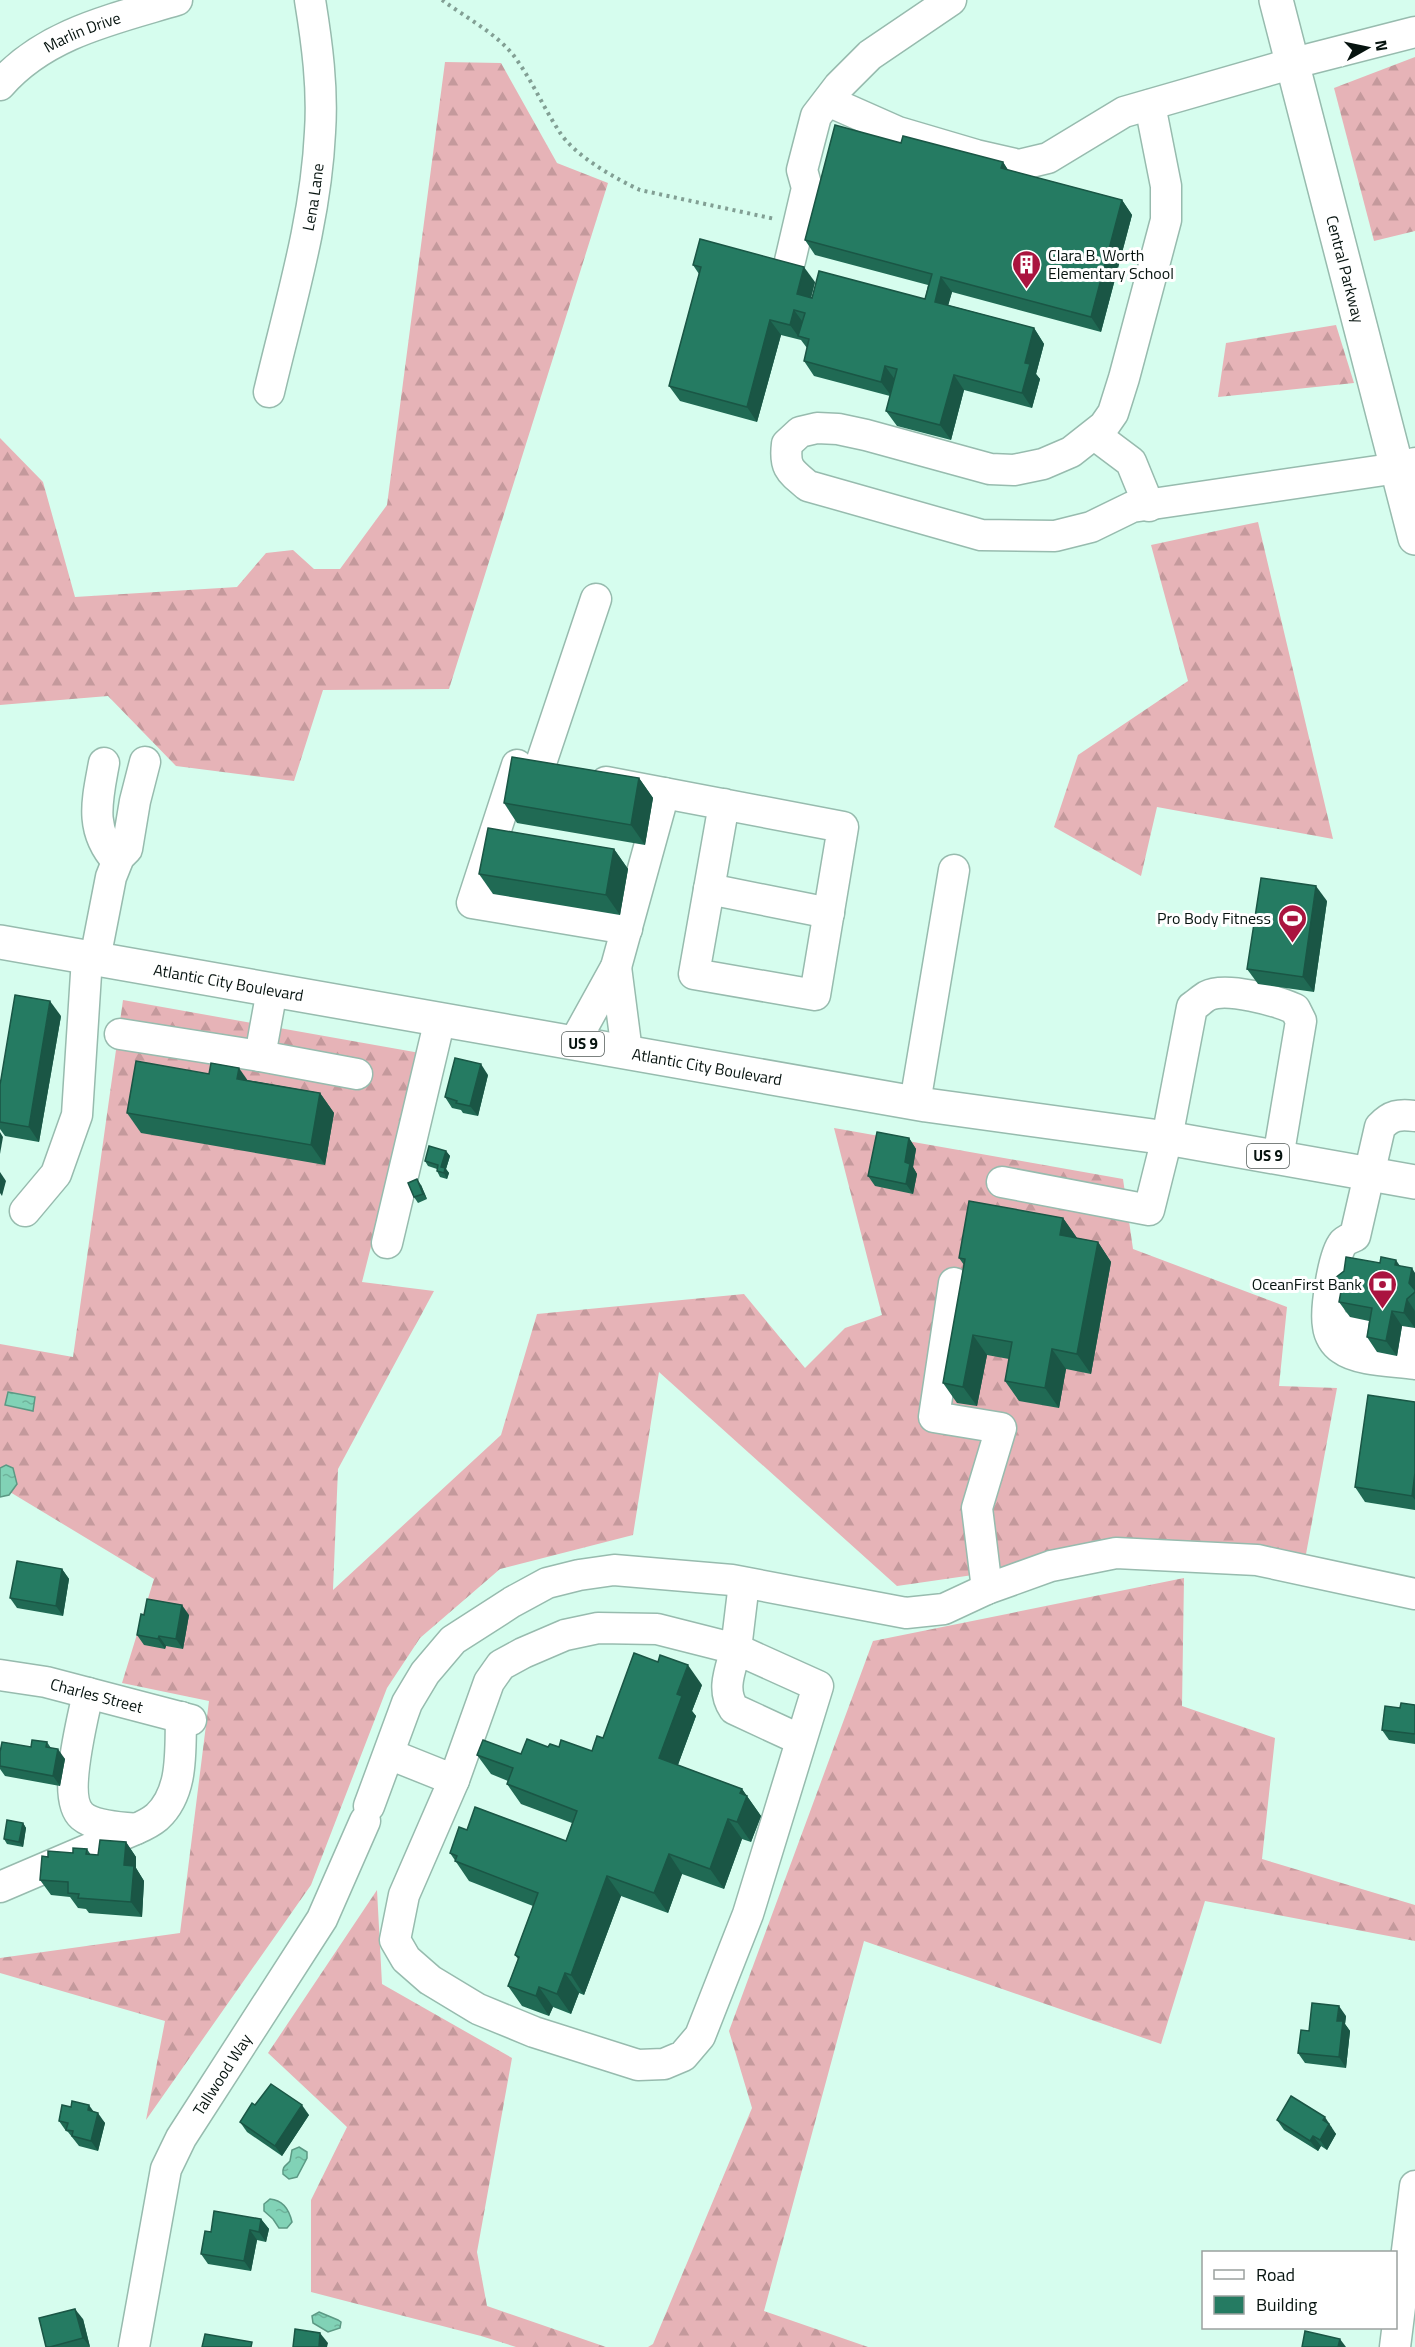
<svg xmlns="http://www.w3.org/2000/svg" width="1415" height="2347" viewBox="0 0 1415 2347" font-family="'Titillium Web',sans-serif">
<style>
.forest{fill:url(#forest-firs)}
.water{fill:url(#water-ripples);stroke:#5c9984;stroke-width:1.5}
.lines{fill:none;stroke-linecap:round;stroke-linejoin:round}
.minor-casing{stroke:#97bbae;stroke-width:33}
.major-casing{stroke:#97bbae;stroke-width:36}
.highway-casing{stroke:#97bbae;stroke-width:36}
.path{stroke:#829f94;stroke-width:4;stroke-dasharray:3 4.5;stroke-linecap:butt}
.minor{stroke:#fff;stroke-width:30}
.major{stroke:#fff;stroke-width:33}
.highway{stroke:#fff;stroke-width:33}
.wall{fill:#206a54}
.shaded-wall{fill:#1a5645}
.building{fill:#257b62;stroke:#1a5645;stroke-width:1.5}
.labels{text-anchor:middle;stroke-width:6;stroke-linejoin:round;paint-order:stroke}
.shield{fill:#fff;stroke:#515a57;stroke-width:1.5}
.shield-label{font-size:15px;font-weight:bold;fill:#06130f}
.street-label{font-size:16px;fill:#06130f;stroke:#fff}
.poi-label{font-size:16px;fill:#06130f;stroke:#fff;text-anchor:end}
</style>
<defs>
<pattern id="forest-firs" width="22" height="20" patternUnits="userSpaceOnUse" patternTransform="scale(1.5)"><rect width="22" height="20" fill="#e6b3b7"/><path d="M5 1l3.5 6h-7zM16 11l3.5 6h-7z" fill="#c4999c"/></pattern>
<pattern id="water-ripples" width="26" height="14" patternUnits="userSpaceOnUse" patternTransform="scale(1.5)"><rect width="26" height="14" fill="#81d2b6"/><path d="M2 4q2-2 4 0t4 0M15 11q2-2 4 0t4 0" fill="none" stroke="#6eb39b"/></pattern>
</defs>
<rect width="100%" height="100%" fill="#d6fdee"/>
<g class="forest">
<path d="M1415,57V231L1374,241L1334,88Z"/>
<path d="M445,62L501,63L557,163L608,183L449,689L323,690L294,781L176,766L108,696L0,705V438L43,482L75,597L237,587L266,553L293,550L314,569H340L387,505Z"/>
<path d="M1336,325L1354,383L1218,397L1226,343Z"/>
<path d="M1258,522L1333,839L1157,807L1141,876L1054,827L1078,755L1188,681L1151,545Z"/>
<path d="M123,1000L420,1053L362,1282L434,1291L338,1469L333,1590L501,1435L537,1314L744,1294L805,1368L845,1328L882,1315L834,1128L1123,1179L1133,1249L1287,1307L1279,1386L1337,1388L1303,1570L1189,1544L897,1586L659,1372L633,1535L500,1569L420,1638L387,1688L311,1885L146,2120L165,2021L0,1973V1958L180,1933L209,1701L122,1683L154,1579L0,1486V1344L73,1357Z"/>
<path d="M1184,1578L1182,1706L1275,1738L1262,1859L1415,1905V1941L1205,1901L1161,2044L864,1941L764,2311L868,2347H648L653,2344L752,2108L729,2031L873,1641Z"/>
<path d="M377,1890L382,1984L512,2058L477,2252L487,2306L606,2347H516L481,2336L311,2292V2200L347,2127L268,2053Z"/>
</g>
<g class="water">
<path d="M8,1392L35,1397L33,1411L5,1405Z"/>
<path d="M6,1465L13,1468L17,1484L9,1495L0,1497V1468Z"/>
<path d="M299,2147L307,2152V2158L297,2177L289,2179L283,2174C282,2166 286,2166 290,2161L292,2150Z"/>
<path d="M270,2199C283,2200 289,2209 292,2222L287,2228H279L273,2219L264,2211V2204Z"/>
<path d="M319,2312L338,2320L341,2322L340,2328L328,2332L313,2323L312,2316Z"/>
</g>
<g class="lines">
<defs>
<g id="minor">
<path id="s1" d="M0,85C45,33 114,19 177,0"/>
<path d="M828,101L898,132L976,155L1019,165L1048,158L1124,112L1294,63L1415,32"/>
<path d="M1150,105L1166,186V220L1124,378L1113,413L1104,426L1071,452L1043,464L1014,470L990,469L866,435L838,429L817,428L800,432L787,444C784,468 790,471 808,486L981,535L1055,536L1091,527L1132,507L1398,468L1415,463"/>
<path d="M790,261L807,188L802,170L816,116L839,86L870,55L951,0"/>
<path id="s2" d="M269,392C289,307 316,220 320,132C323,88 317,43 310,0"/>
<path d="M1095,435L1131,462L1149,506"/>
<path d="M104,763C97,801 89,830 117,861"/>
<path d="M517,765L472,903L627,929"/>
<path d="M539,769L596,599"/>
<path d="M606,782L843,827L815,995L694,974L724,804"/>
<path d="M709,889L829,913"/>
<path d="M95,959L111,877L119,857L127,849L135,801L145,762"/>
<path d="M616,967L627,1052"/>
<path d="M272,990L260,1056L357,1074"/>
<path d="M120,1034L260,1056"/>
<path d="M574,1043L616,967L664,793"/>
<path d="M915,1103L954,870"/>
<path d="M1415,1116C1399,1114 1391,1115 1380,1127L1355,1236C1351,1238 1345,1240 1343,1243C1333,1255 1325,1311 1328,1326C1329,1335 1334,1344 1342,1349C1358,1361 1395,1361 1415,1364"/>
<path d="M1002,1182L1149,1210L1167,1138L1192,1007C1197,1004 1202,999 1207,996C1226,986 1277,1001 1295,1009L1301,1021L1278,1158"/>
<path d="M25,1211L56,1174L77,1115L87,958"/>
<path d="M387,1243L440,1019"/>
<path d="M954,1283L934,1417L1001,1428L977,1508L987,1589"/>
<path d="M1328,1308L1333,1322L1344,1329L1415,1341"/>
<path id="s3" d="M0,1675L46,1682L191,1720"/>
<path d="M88,1693C83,1719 61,1798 82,1816C95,1827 120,1827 136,1829"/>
<path d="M389,1754L454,1780L489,1682L501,1665L523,1653L565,1635L598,1628L657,1629L736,1649L744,1583"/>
<path d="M454,1780L404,1895L395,1940L406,1959L430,1980L478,2009L534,2032L638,2065L664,2064L683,2056L700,2036L748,1914L818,1686L736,1649C730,1671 721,1690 734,1709L801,1740"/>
<path d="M369,1806L407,1703L425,1673L453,1640L512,1602L547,1583L579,1575L614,1570L732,1580L906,1613L944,1609L987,1589L1051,1566L1116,1553L1257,1560L1415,1594"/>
<path d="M0,1887L136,1829C143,1826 151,1822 157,1817C184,1792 180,1751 181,1717"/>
<path id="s4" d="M134,2347L166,2169L181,2138L322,1919L365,1821"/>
<path d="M1395,2347L1415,2186"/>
</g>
<g id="major">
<path id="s5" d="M1276,0L1415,538"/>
</g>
<g id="highway">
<path id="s6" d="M0,942L926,1105L1167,1138L1415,1182"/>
</g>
</defs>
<use href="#minor" class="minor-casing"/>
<use href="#major" class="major-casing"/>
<use href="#highway" class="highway-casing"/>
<path class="path" d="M442,0C465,17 496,33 514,56C532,80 543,107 559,131C573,155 616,179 640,190L775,219"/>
<use href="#minor" class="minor"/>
<use href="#major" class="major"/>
<use href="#highway" class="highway"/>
</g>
<g class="wall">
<path d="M901,143L1003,162L1008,170L1122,200L1132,215L1101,332L952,292L948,305L1034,328L1044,344L1036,374L1040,379L1032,408L964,390L951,440L897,426L886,411L890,396L814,376L804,361L807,348L801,340L781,335L757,422L680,401L669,386L699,274L693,265L815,282L811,298H812L925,299L928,285L815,255L805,240Z"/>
<path d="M639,778L653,798L645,845L517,823L504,803Z"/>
<path d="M614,849L628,869L620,915L493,894L479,874Z"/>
<path d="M1327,901L1314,992L1258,984L1247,969Z"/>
<path d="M61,1016L39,1142L5,1136L0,1129V1085Z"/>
<path d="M488,1075L478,1116L463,1113L461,1110L452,1108L445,1097Z"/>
<path d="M247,1080L320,1093L334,1113L325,1165L141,1133L127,1113Z"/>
<path d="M909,1138L916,1149L913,1167L917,1174L913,1194L875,1186L868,1176Z"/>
<path d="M446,1151L450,1156L446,1169L449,1173L447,1179L440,1177L437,1171V1169L428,1166L425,1161Z"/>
<path d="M421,1185L427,1199L418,1203L414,1197Z"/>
<path d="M1063,1218L1077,1238L1098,1242L1111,1262L1091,1374L1066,1369L1059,1408L1019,1401L1005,1381L1009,1359L987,1355L977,1406L957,1403L943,1383L964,1265L959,1258Z"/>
<path d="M1400,1266L1415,1273V1328L1402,1326L1397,1356L1377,1352L1367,1337L1369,1321L1350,1317L1339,1302L1342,1288L1335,1278Z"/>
<path d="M1415,1402V1510L1365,1502L1355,1487Z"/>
<path d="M62,1569L69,1579L63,1616L17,1608L10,1598Z"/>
<path d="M144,1615H189L183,1649L166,1646L165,1649L144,1645L137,1635Z"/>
<path d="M702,1685L692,1711L696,1716L678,1765L742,1789L761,1816L751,1842L742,1839L724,1889L682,1874L668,1913L621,1896L584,1995L579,1993L571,2014L553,2007L549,2016L522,2006L508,1986L518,1959L515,1955L533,1906L469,1881L450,1853L467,1830L566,1841L572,1823L521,1804L507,1784L508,1781L491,1774L477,1755L521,1754L548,1747L592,1751L603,1738Z"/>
<path d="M1415,1705V1744L1389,1740L1382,1730L1400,1708Z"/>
<path d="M47,1742L51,1748L65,1759L60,1786L5,1776L0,1769V1752L31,1747Z"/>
<path d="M23,1823L26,1828L23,1847L7,1844L4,1839Z"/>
<path d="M126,1842L136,1857V1868L144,1881L142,1917L89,1913L86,1909L78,1908L70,1897L51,1895L40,1880L48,1857L73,1853L87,1849L91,1855H98Z"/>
<path d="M1346,2016L1345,2024L1350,2031L1346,2068L1305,2063L1298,2053L1309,2031Z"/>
<path d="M255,2105L309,2115L282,2156L247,2132L240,2122Z"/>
<path d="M94,2112L105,2123L98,2151L79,2146L68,2132L66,2131L59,2121Z"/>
<path d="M1277,2120L1332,2127L1331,2128L1336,2134L1327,2150L1321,2146L1318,2151L1284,2130Z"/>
<path d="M261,2219L269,2229L266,2242L257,2240L251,2271L208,2264L201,2254L211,2232Z"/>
<path d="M83,2319L90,2347H50Z"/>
</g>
<g class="shaded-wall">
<path d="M1003,162L1013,178L1001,168Z"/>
<path d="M1122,200L1132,215L1101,332L1091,317Z"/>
<path d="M804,267L815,282L808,309L797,294Z"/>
<path d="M941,277L952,292L945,317L935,302Z"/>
<path d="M794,310L805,325L798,336L801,340L790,325Z"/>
<path d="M770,320L781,335L757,422L747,407Z"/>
<path d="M1034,328L1044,344L1036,374L1040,379L1032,408L1022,393L1025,363Z"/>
<path d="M885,366L896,381L892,397L881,382Z"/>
<path d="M954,375L964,390L951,440L940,425Z"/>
<path d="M639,778L653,798L645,845L631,825Z"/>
<path d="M614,849L628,869L620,915L606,895Z"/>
<path d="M1316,886L1327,901L1314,992L1303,977Z"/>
<path d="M50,1001L61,1016L39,1142L29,1127Z"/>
<path d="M481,1064L488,1075L478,1116L470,1106Z"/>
<path d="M239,1068L253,1088L237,1079Z"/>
<path d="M320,1093L334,1113L325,1165L311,1145Z"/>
<path d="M0,1132L3,1137L0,1154Z"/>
<path d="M909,1138L916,1149L913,1167L917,1174L913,1194L906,1184L905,1162Z"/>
<path d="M446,1151L450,1156L446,1169L449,1173L447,1179L441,1167Z"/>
<path d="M0,1172L6,1181L2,1196L0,1193Z"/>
<path d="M417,1179L421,1185L427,1199L423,1194Z"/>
<path d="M1063,1218L1077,1238L1074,1255L1060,1235Z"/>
<path d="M1098,1242L1111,1262L1091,1374L1077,1354Z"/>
<path d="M1396,1260L1406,1275L1395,1265Z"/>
<path d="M1412,1268L1415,1273V1291L1409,1283Z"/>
<path d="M1407,1299L1415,1311V1328L1404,1313Z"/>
<path d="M1392,1311L1402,1326L1397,1356L1386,1341Z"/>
<path d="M973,1335L987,1355L977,1406L963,1387Z"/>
<path d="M1052,1349L1066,1369L1059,1408L1045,1388Z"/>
<path d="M1415,1473V1500L1412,1496Z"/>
<path d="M62,1569L69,1579L63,1616L56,1606Z"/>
<path d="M182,1605L189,1615L183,1649L176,1639Z"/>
<path d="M159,1636L166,1646L165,1649L158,1639Z"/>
<path d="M688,1665L702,1685L692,1711L696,1716L673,1778L659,1758L677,1694Z"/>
<path d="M58,1749L65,1759L60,1786L53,1776Z"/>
<path d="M742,1789L761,1816L751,1842L737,1822L740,1793Z"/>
<path d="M728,1819L742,1839L724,1889L710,1869Z"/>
<path d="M23,1823L26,1828L23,1847L19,1842Z"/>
<path d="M126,1842L136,1857V1868L144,1881L142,1917L131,1902L124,1865Z"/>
<path d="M669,1854L682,1874L668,1913L654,1893Z"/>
<path d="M607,1876L621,1896L584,1995L571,1975Z"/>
<path d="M565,1973L579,1993L571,2014L557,1994Z"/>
<path d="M539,1987L553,2007L549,2016L536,1996Z"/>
<path d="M1339,2006L1346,2016L1345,2024L1350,2031L1346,2068L1339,2057L1337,2021Z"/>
<path d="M89,2105L96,2115L88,2110Z"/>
<path d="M302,2105L309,2115L282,2156L275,2146Z"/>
<path d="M98,2113L105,2123L98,2151L91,2141Z"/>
<path d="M1325,2117L1336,2134L1327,2150L1320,2140L1323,2120Z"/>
<path d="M1313,2136L1321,2146L1318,2151L1310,2141Z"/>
<path d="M261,2219L269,2229L266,2242L259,2232Z"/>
<path d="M250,2230L257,2240L251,2271L244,2261Z"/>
<path d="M75,2309L83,2319L90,2347L83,2338Z"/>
<path d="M320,2333L328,2343L327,2347H319Z"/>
<path d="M1340,2339L1346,2347H1338Z"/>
</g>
<g class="building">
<path d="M835,125L901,143L903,136L1003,162L1001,168L1122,200L1091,317L941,277L935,302L1034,328L1025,363L1030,364L1022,393L954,375L940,425L886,411L897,369L885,366L881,382L804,361L809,339L798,336L805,313L794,310L790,325L770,320L747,407L669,386L701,267L693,265L700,239L804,267L797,294L812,298L819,271L925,299L932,274L805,240Z"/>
<path d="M512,757L639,778L631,825L504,803Z"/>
<path d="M488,828L614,849L606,895L479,874Z"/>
<path d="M1261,878L1316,886L1303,977L1247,969Z"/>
<path d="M15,995L50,1001L29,1127L0,1122V1085Z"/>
<path d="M455,1058L481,1064L470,1106L456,1103L457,1101L445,1097Z"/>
<path d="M136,1061L209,1074L211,1063L239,1068L237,1079L320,1093L311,1145L127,1113Z"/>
<path d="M877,1132L909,1138L905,1162L910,1164L906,1184L868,1176Z"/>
<path d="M429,1146L446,1151L441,1167L445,1168L444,1173L437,1171L438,1165L425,1161Z"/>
<path d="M417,1179L423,1194L414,1197L408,1183Z"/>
<path d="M969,1201L1063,1218L1060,1235L1098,1242L1077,1354L1052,1349L1045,1388L1005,1381L1012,1342L973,1335L963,1387L943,1383L965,1259L959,1258Z"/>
<path d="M1346,1257L1380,1263L1381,1257L1396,1260L1395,1265L1412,1268L1409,1283L1415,1290V1292L1407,1299L1404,1313L1392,1311L1386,1341L1367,1337L1372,1308L1339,1302L1342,1286L1335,1278L1344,1271Z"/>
<path d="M1368,1395L1415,1402V1473L1412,1496L1355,1487Z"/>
<path d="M17,1561L62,1569L56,1606L10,1598Z"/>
<path d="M147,1599L182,1605L176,1639L159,1636L158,1639L137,1635L141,1614L144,1615Z"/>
<path d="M634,1653L658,1662L660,1655L688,1665L677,1694L682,1696L659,1758L742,1789L740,1793L747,1796L737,1822L728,1819L710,1869L669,1854L654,1893L607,1876L571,1975L565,1973L557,1994L539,1987L536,1996L508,1986L519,1957L515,1955L538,1893L455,1861L457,1856L450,1853L459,1827L467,1830L475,1807L566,1841L577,1811L507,1784L513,1768L477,1755L483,1740L521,1754L527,1739L548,1747L550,1744L559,1747L561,1740L592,1751L597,1736L603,1738Z"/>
<path d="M1401,1703L1415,1705V1734L1382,1730L1385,1706L1400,1708Z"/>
<path d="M32,1740L47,1742L46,1747L58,1749L53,1776L0,1766V1752L2,1742L31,1747Z"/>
<path d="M7,1820L23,1823L19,1842L4,1839Z"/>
<path d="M100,1840L126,1842L124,1865L134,1866L131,1902L78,1898L79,1894L68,1893V1882L40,1880L42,1856L48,1857V1851L73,1853V1848L87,1849L86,1854L98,1855Z"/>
<path d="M1312,2003L1339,2006L1337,2021H1343L1339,2057L1298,2053L1301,2030L1309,2031Z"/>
<path d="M271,2084L302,2105L275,2146L240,2122L252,2103L255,2105Z"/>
<path d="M1291,2096L1325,2117L1323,2120L1329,2124L1320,2140L1313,2136L1310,2141L1277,2120Z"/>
<path d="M72,2101L89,2105L88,2110L98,2113L91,2141L72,2136L73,2131L66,2130L68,2123L59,2121L62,2105L71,2107Z"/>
<path d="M214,2211L261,2219L259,2232L250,2230L244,2261L201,2254L205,2231L211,2232Z"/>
<path d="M75,2309L83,2338L50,2347H46L39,2318Z"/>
<path d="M295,2329L320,2333L319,2347H293Z"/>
<path d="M1305,2331L1340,2339L1338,2347H1302Z"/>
<path d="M205,2334L252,2342L251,2347H202Z"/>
</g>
<defs>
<symbol id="building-pin" viewBox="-11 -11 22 30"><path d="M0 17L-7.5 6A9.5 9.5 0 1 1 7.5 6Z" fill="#aa143f" stroke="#fff"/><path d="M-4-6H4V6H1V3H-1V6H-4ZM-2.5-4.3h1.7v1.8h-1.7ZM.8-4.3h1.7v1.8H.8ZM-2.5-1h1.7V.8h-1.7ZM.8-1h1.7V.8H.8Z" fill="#fff"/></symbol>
<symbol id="stadium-pin" viewBox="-11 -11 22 30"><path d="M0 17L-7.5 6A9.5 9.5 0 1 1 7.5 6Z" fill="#aa143f" stroke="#fff"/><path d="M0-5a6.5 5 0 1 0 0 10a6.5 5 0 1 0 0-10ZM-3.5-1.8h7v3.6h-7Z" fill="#fff"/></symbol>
<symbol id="bank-pin" viewBox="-11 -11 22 30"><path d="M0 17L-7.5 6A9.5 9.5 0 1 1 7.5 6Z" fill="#aa143f" stroke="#fff"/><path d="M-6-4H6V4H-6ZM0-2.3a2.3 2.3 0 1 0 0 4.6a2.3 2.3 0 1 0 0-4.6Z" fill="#fff"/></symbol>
</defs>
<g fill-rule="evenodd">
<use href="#building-pin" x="1010" y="248" width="33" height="45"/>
<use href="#stadium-pin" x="1276" y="902" width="33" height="45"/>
<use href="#bank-pin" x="1366" y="1268" width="33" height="45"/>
</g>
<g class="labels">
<g class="shield">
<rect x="562" y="1032" width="42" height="24" rx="4.5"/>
<rect x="1247" y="1144" width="42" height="24" rx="4.5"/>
</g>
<g class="shield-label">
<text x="583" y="1049">US 9</text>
<text x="1268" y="1161">US 9</text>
</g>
<g class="street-label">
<text dy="6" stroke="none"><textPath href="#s1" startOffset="99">Marlin Drive</textPath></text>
<text dy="6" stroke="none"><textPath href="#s2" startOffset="200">Lena Lane</textPath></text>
<text dy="6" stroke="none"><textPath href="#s5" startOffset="278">Central Parkway</textPath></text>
<text dy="6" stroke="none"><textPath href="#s6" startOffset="232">Atlantic City Boulevard</textPath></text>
<text dy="6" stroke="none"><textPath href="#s6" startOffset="718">Atlantic City Boulevard</textPath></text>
<text dy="6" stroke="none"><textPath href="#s3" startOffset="99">Charles Street</textPath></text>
<text dy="6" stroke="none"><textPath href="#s4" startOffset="291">Tallwood Way</textPath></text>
</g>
<g class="poi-label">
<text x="1048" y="261" text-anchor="start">Clara B. Worth<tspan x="1048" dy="18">Elementary School</tspan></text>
<text x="1271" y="924">Pro Body Fitness</text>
<text x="1362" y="1290">OceanFirst Bank</text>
</g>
</g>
<rect x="1202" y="2251" width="195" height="78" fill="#ffffff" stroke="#9ba19f" stroke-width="1.5"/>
<rect x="1214" y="2270" width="30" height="9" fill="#ffffff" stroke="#9ba19f" stroke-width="1.5"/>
<text x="1256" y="2281" font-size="18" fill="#06130f">Road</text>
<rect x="1214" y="2296" width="30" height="18" fill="#257b62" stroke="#9ba19f" stroke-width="1.5"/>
<text x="1256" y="2311" font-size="18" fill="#06130f">Building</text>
<g transform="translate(1367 48) rotate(81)" stroke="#ffffff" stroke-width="4.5" paint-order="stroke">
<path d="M0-4.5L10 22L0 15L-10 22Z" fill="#06130f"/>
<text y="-9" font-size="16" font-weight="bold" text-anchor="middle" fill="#06130f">N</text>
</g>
</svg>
